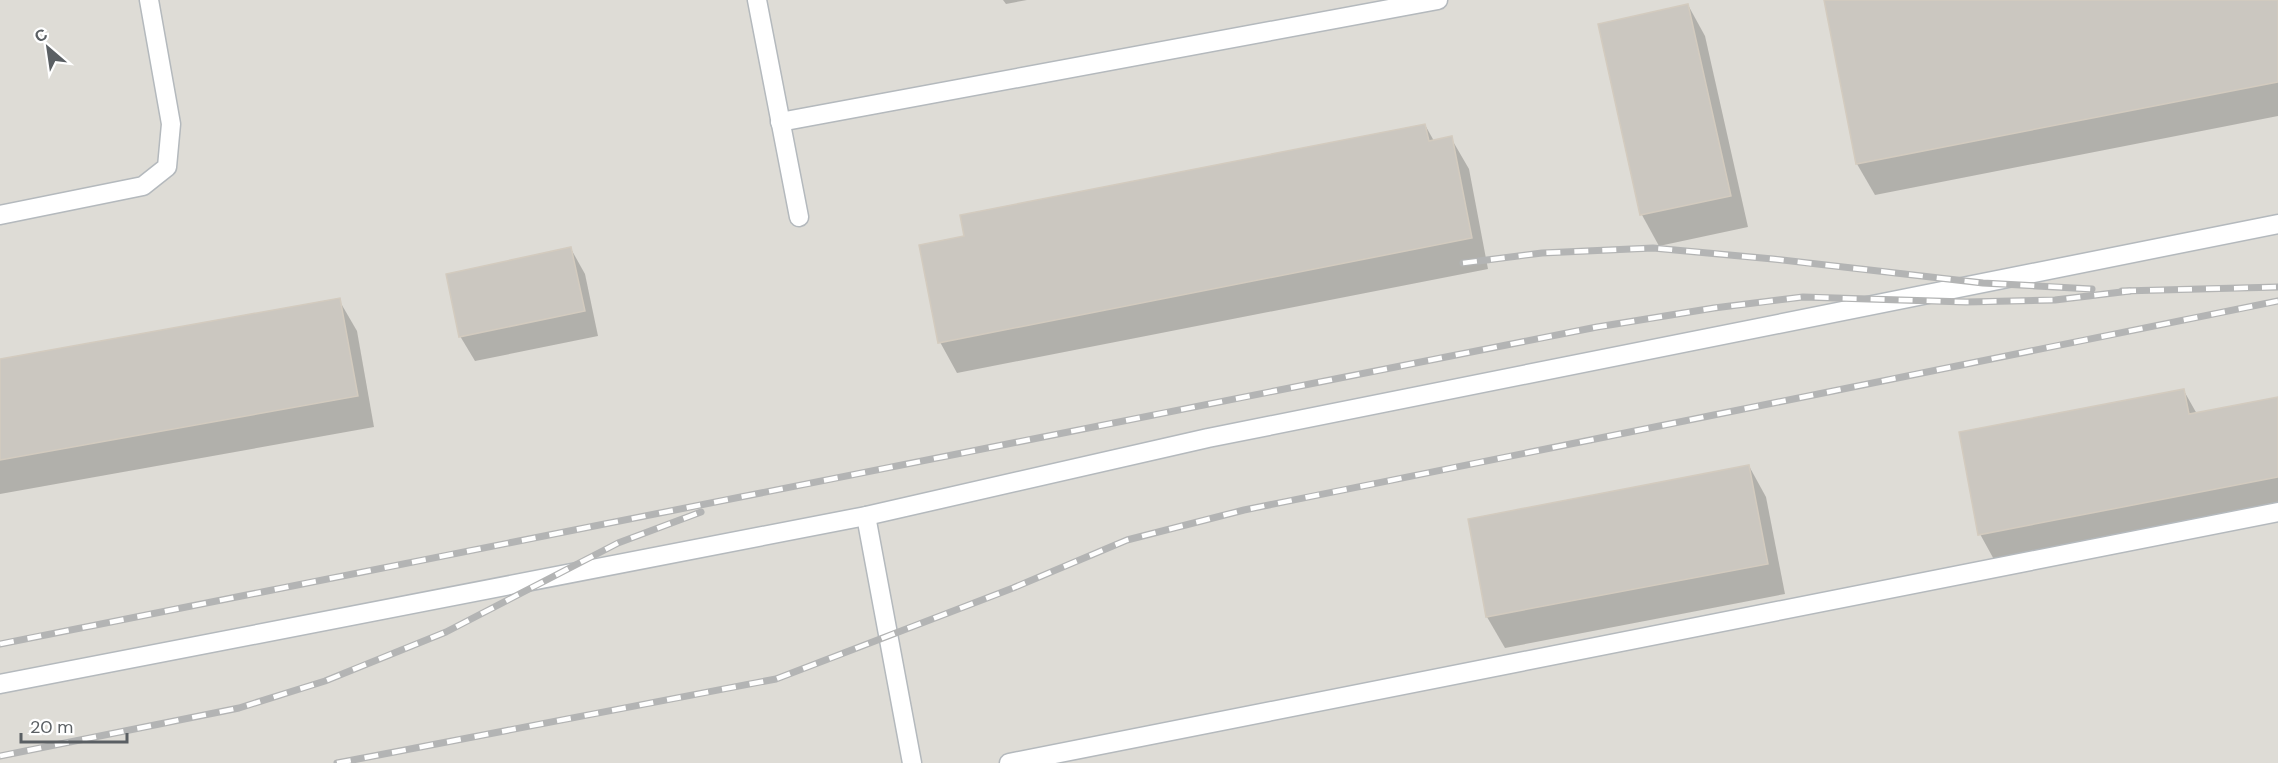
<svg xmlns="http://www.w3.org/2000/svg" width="2278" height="763" viewBox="0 0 2278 763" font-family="'DM Sans',sans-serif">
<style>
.industrial{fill:#dedcd6}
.shadow{fill:#0003}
.building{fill:#cbc7c0;stroke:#d3cbbf;stroke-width:1.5}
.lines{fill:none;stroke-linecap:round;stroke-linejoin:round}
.service-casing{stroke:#b4b9bd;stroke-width:21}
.service{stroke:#fff;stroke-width:18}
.rail-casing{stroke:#b3b4b4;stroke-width:7}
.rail{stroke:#fff;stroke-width:4.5;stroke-dasharray:14;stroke-linecap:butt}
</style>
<rect width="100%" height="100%" fill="#eeeae1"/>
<rect class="industrial" x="0" y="0" width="2278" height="763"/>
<g class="shadow">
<path d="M1003,0H1027L1006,4Z"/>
<path d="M1825,0H2278V116L1875,195L1857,164Z"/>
<path d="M1688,5L1705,36L1748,227L1659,246L1642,215L1600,25Z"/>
<path d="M1425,125L1434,141L1451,138L1469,169L1488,269L957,373L940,342Z"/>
<path d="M571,249L585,274L598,336L475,361L460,336Z"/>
<path d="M339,300L357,331L374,427L0,494V360Z"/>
<path d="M2184,391L2197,414L2278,399V512L1997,565L1980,534Z"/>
<path d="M1749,466L1766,497L1785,594L1505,648L1487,617L1469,520Z"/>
</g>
<g class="building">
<path d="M1824,0H2278V82L1856,164Z"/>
<path d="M1688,4L1731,196L1640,215L1598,24Z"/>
<path d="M1425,124L1429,141L1452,136L1472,238L938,343L919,245L964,236L960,215Z"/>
<path d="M571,247L585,311L459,337L446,274Z"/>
<path d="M340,298L358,396L0,460V359Z"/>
<path d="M2184,389L2189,414L2278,397V477L1978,535L1959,432Z"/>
<path d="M1749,465L1768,564L1486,617L1468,519Z"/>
</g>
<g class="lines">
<defs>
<g id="service">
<path d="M757,0L799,217"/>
<path d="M780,122L1438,0"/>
<path d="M0,215L143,186L167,167L171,124L149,0"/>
<path d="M866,516L912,763"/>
<path d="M0,684L866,516L1208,438L2278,224"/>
<path d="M1009,763L2278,512"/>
</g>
</defs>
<use href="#service" class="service-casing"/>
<use href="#service" class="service"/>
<defs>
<g id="rail">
<path d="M1463,263L1542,253L1653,248L1773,259L1983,283L2092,289"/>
<path d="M2122,291L2278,287"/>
<path d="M0,644L1597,327L1714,308L1803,297L1966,302L2055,300L2130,291"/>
<path d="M0,756L239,708L325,681L446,632L618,543L701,512"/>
<path d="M337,763L776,679L1013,588L1127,540L1244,510L2278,301"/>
</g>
</defs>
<use href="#rail" class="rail-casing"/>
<use href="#rail" class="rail"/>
</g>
<g transform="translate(48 48) rotate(331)" stroke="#ffffff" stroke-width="4.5" paint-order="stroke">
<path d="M0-4.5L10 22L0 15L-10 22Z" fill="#5a5f63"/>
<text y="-9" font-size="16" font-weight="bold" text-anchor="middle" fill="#5a5f63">С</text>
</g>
<path d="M21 733v9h106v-9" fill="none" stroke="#5a5f63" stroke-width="3"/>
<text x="30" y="733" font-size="18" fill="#5a5f63" stroke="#ffffff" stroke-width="4.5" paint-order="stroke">20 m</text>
</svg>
